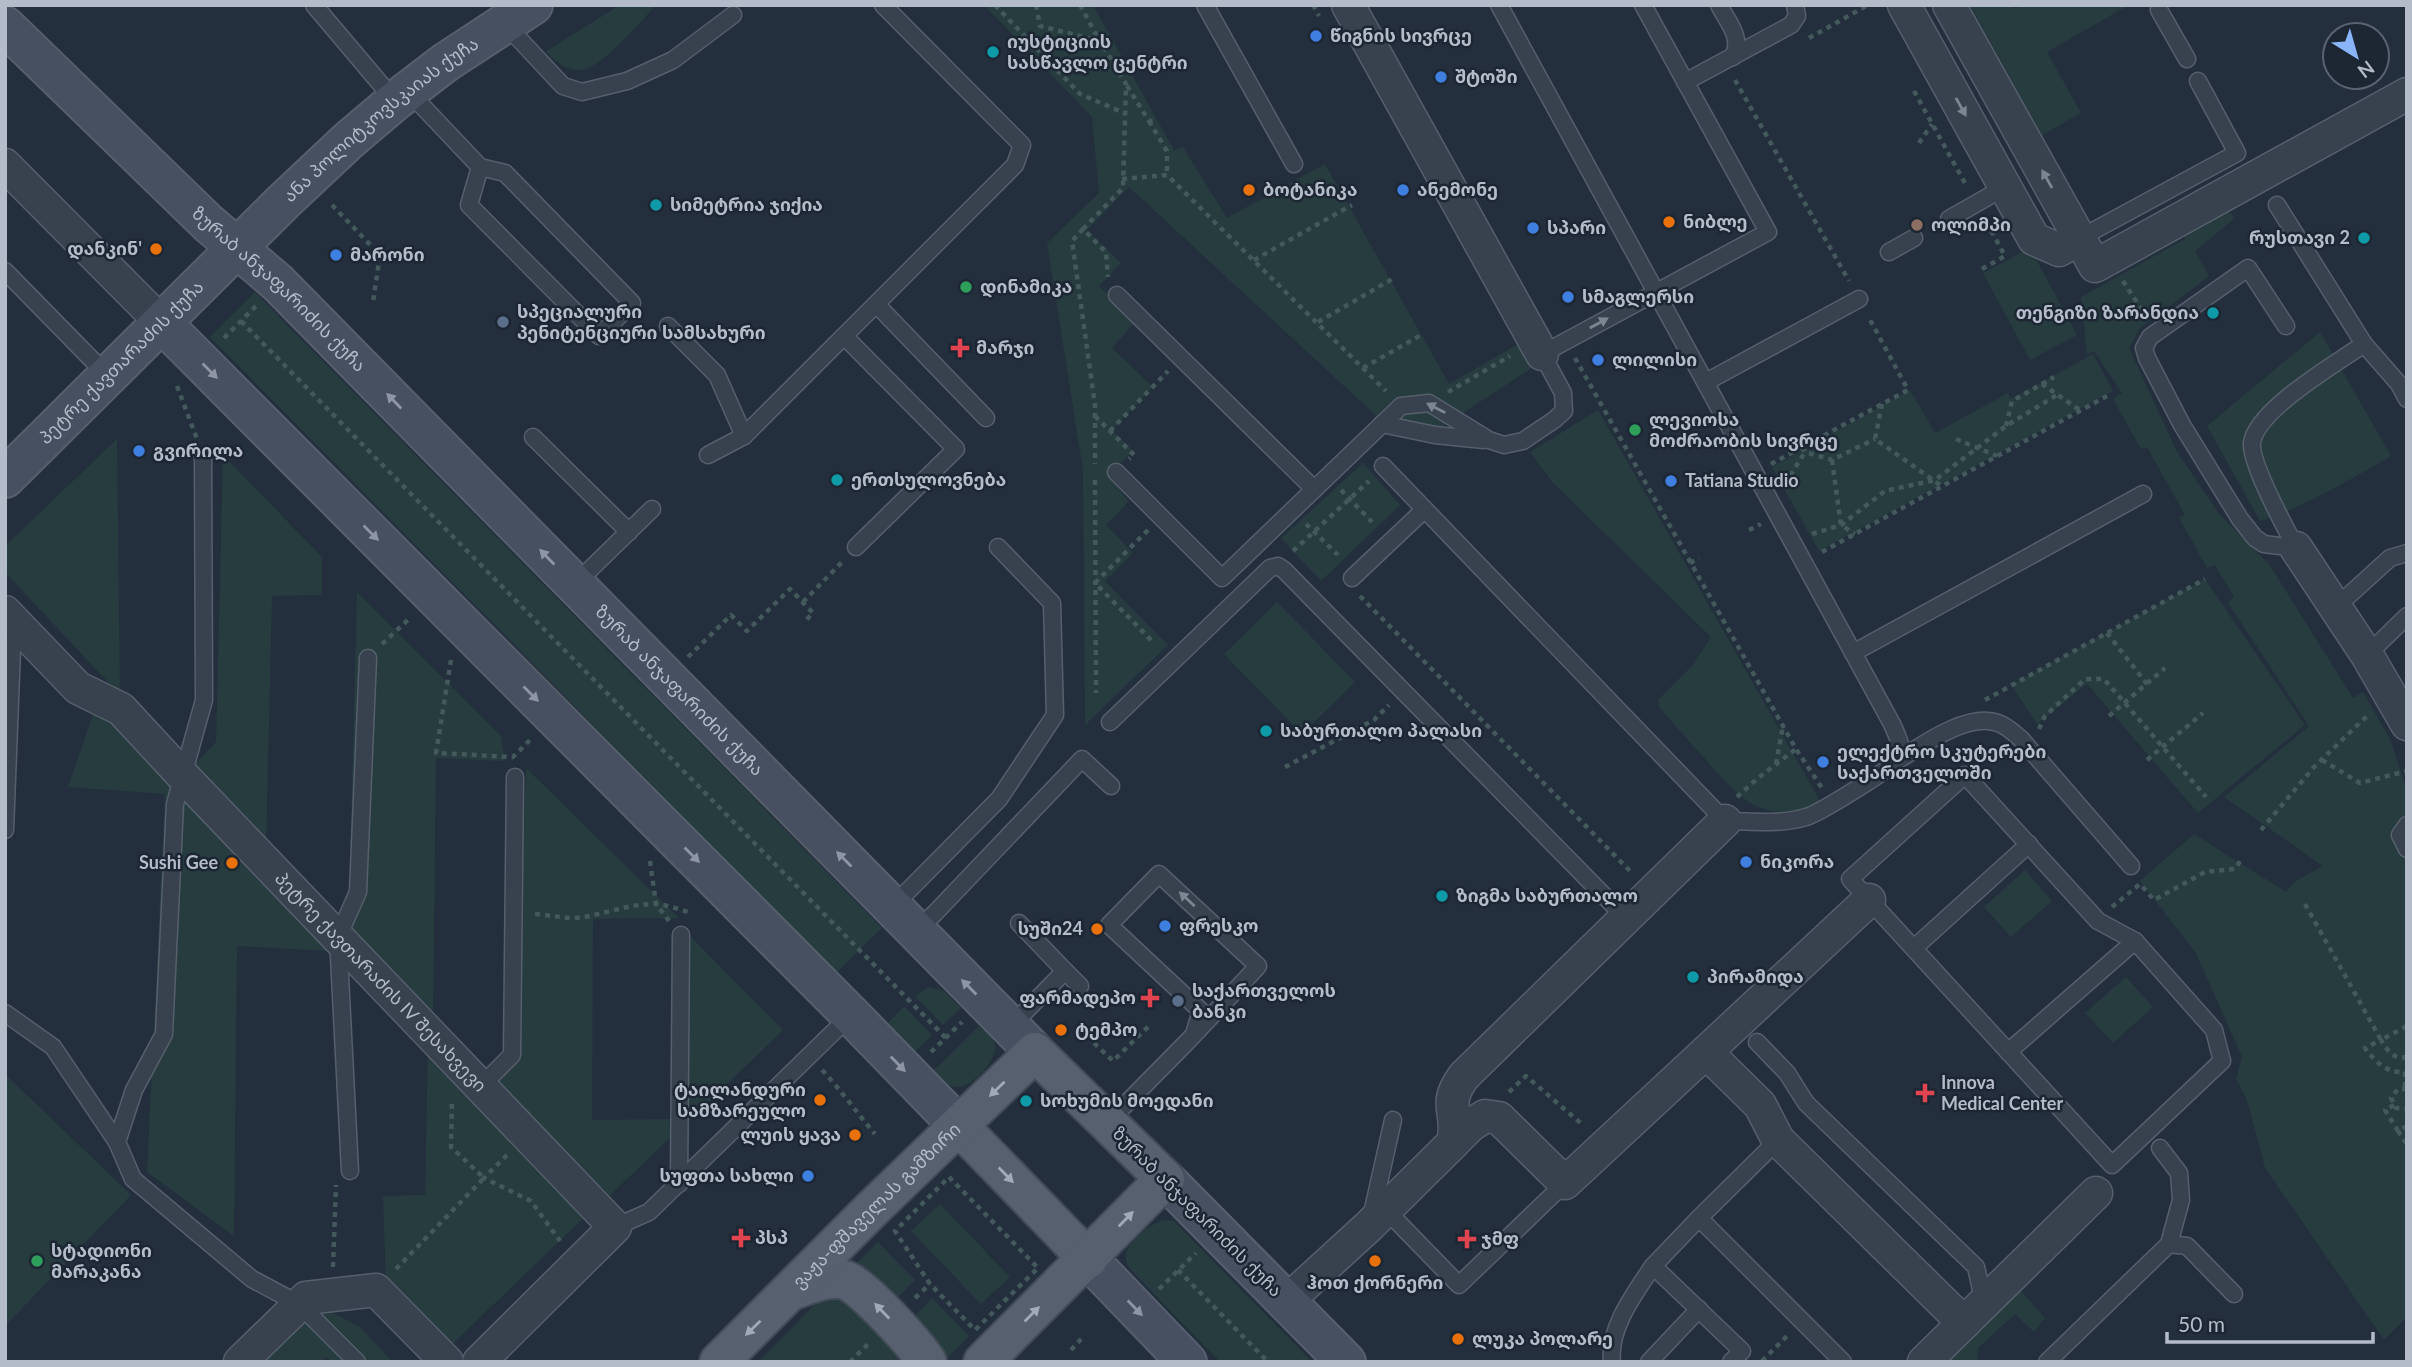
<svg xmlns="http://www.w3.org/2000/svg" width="2412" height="1367" viewBox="0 0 2412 1367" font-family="Lato,'Noto Sans Georgian',sans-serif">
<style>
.green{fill:#263c3f}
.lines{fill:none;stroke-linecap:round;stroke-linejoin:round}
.lane-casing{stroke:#565f6c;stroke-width:19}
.street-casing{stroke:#565f6c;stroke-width:35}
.secondary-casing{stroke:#565f6c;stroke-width:42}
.primary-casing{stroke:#414a57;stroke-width:42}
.path{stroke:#44595c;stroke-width:4.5;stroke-dasharray:5 5;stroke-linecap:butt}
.lane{stroke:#38414e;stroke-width:16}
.street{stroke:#38414e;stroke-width:32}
.secondary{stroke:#465061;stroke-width:38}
.primary{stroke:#56606e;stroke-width:38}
.oneway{fill:#7c8592}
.oneway2{fill:#8e96a5}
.oneway3{fill:#a1aab7}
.shop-dot{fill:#3f7fe0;stroke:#1d2633;stroke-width:2.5}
.culture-dot{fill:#0f9aa8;stroke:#1d2633;stroke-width:2.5}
.food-dot{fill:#e8710a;stroke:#1d2633;stroke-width:2.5}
.education-dot{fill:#8d6e63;stroke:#1d2633;stroke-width:2.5}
.leisure-dot{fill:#2e9e5b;stroke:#1d2633;stroke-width:2.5}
.service-dot{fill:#5c6f8a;stroke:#1d2633;stroke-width:2.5}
.health-dot{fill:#e0444e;stroke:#1d2633;stroke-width:2.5}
.labels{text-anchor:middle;stroke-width:5;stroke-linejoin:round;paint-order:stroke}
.poi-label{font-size:18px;font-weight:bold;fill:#b4bcc9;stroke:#1d2633;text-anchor:start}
.street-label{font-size:18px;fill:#b4bcc9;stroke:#1d2633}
</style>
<rect width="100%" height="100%" fill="#242f3e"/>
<g class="green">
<path d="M620,5H656C640,22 600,71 578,70C564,70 555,60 545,52Z"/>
<path d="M984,5H1093L1174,150L1183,147L1227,218L1325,164L1449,384L1525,340L1538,364L1426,437L1396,434L1129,187L1087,230L1121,263L1099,286L1136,321L1112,348L1153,387L1112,430L1133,451L1107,476L1129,501L1106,525L1133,553L1105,581L1168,645L1085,725L1083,470L1047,243L1099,193L1092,117Z"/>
<path d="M1970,5H2012L2015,9L2022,5H2129L2047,52L2081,113L2042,135Z"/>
<path d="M2227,210L2235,218L2195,251L2209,276L2140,328L2129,348L2177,452L2220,515L2269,564L2353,698L2363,692L2390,739L2407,790V1317L2384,1340L2265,1168L2247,1100L2236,1079L2242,1057L2196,953L2140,881L2194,834L2286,892L2296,881L2323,866L2224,797L2309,726L2228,603L2234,597L2215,565L2207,568L2179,518L2185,515L2147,447L2141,449L2113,399L2122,393L2094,351L2087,354L2081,297L2185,239L2183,235Z"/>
<path d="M2030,248L2077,335L2030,360L1983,273Z"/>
<path d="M255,292L882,928L837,972L210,337Z"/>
<path d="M2320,332L2391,456C2348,481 2308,505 2260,521L2207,426Z"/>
<path d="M2093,354L2113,391L1819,551L1772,467L1910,390L1935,433L2008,393L2011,399Z"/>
<path d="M1598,410L1820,801C1766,829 1739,798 1706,760C1690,742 1674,725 1659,707V699L1693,665L1711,637L1552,482L1530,452Z"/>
<path d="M117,439L120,695L5,572V546Z"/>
<path d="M223,455L322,557V595L272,596L266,848L191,768L216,742Z"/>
<path d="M1363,463L1400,505L1321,581L1281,538Z"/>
<path d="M2205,579L2305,725L2198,813L2087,684L2037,724L2011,685Z"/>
<path d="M357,592L501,736L505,761L436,758L433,1022L337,921L349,900Z"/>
<path d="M1277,602L1355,682L1302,734L1224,654Z"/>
<path d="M96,706L322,930L328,951L237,946L234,1236L147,1172L165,794L68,787Z"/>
<path d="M526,768L679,918L593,919L592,1120L674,1119L673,1135L603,1202L490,1084L516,1058Z"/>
<path d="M2025,870L2052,901L2011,937L1984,907Z"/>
<path d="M689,935L783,1030L684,1126Z"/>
<path d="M2126,977L2153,1007L2113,1043L2085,1013Z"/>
<path d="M929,987L944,991L961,1008L943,1025L915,996Z"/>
<path d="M904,1006L932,1035L915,1052L887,1024Z"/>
<path d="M979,1026C984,1030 992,1037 994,1042C1001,1059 970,1090 955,1087C946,1085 939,1077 933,1071Z"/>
<path d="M428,1043L590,1212L446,1350L386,1287L383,1196L425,1195Z"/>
<path d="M5,1074L131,1195L5,1326Z"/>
<path d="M940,1204L1010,1277L981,1304L911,1231Z"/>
<path d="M1165,1220L1174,1221L1312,1362H1220L1131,1270C1127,1265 1125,1260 1126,1253C1129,1241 1153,1221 1165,1220Z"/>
<path d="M878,1242L915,1280L893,1302L856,1264Z"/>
<path d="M2017,1286L2045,1318L2034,1332L2015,1314L1978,1348L1977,1362H1940Z"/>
<path d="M844,1294L912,1362H758L822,1297Z"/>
<path d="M932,1298L969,1336L947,1358L910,1321Z"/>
<path d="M324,1308L360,1327L393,1362H332L326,1357L321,1362H249L285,1325Z"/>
</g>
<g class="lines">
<defs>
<g id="lane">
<path d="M314,5L395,101"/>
<path d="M1205,5L1294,164"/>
<path d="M1719,5C1728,23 1743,37 1733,57"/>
<path d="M2159,10L2187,59"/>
<path d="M505,24L563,86L582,92L627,81L673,60L733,15"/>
<path d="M1685,82L1791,25L1797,16L1795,5"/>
<path d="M408,91L480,167L505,173L632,303L599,336L469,205L480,167"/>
<path d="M2277,205L2364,344L2399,384L2407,399"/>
<path d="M1949,219L2005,187"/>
<path d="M2080,238L2237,153L2198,81"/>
<path d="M1889,252L1914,238"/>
<path d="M5,271L108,376"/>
<path d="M1117,295L1314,489"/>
<path d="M877,305L986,418"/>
<path d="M668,326L717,375L744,436"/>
<path d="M2286,326L2248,268L2150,337L2144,348L2147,358L2182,425L2240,519L2255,538L2264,544L2296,548C2285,527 2250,463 2252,443C2256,410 2337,363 2364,344"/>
<path d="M845,337L956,449L856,547"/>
<path d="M1706,382L1859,299"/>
<path d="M1382,424L1435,435L1484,440"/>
<path d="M533,437L629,532"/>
<path d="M708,455L744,436L1015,165L1022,145L883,5"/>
<path d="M1383,466L1725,821C1752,821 1780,825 1806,817C1818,814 1891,769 1897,760C1905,748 1897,736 1892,724L1499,5"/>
<path d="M1116,472L1222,578L1401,406L1429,403L1489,440L1504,445L1523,441L1554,420L1564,411L1563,393L1542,354L1768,232L1643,5"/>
<path d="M1352,578L1424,510"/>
<path d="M574,585L652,509"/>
<path d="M2336,607L2390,558L2407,553"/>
<path d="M1853,653L2143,494"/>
<path d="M2367,655L2407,616"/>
<path d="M1110,722L1270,568L1278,566L1284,570L1625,917"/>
<path d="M1897,761C1922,745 1968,712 1998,723C2007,726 2014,733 2021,739L2131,866"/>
<path d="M1965,775L2098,921L2135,941L2214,1030L2222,1061L2112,1165L1850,879Z"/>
<path d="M2407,825L2400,835L2407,849"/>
<path d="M5,830L13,623"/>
<path d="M891,908L999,799L1055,715L1052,603L998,547"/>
<path d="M1019,923L1065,971"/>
<path d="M915,932L935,913L1082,759L1111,786"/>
<path d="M1914,948L2029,844"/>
<path d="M5,1013L53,1047L117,1142L133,1179L252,1279L299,1304L357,1362"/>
<path d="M1010,1027L1065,971L1080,986"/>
<path d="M1757,1042L1787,1073L1806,1103L1976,1267L1984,1303"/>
<path d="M2008,1052L2135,941"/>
<path d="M481,1086L512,1055L515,777"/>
<path d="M1107,1123L1184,1045C1209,1019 1234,992 1258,966L1159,874L1109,925L1201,1011L1194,1034"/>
<path d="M1778,1140L1699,1218L1843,1362"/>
<path d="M117,1142L134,1090L164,1034L175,804L204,700L203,456"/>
<path d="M2160,1148L2179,1173L2181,1200L2169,1244"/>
<path d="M350,1171L338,937L358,892L368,658"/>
<path d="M679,1184L681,935"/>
<path d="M1386,1210L1459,1285L1565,1183"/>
<path d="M1371,1218L1393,1120"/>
<path d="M1699,1218L1653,1266L1742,1351L1731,1362"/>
<path d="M615,1227L649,1212L851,1015"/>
<path d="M1612,1362C1608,1328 1635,1293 1653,1266"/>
<path d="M1649,1362L1699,1309"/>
<path d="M2047,1362L2169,1244L2187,1246L2234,1294"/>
</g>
<g id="street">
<path d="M1348,5L1542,354"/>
<path d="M1904,5L2034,239L2059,250L2080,238"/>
<path d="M1949,5L2095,266L2407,94"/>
<path d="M5,165L162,323"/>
<path d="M2296,548L2367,655L2407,724"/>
<path id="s1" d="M5,612L78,688L121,709L184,777L615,1227L479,1362"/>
<path d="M1706,1052L1869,900"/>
<path d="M1453,1143L1471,1125L1485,1116L1499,1118L1565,1183L1706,1052L1760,1105L1778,1140L1964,1323"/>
<path d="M1287,1301L1368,1227L1453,1143C1461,1111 1441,1107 1464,1076L1725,821"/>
<path d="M240,1362L306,1298L376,1290L447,1362"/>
<path d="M1924,1362L2096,1193"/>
</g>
<g id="secondary">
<path id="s2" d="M5,26L208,223L278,283L1035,1052"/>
<path d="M162,323L851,1015L959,1126"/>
<path id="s3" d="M5,478L283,202L349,140L395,101L446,62L533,5"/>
<path d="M1165,1179L1346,1362"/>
<path d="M1088,1259L1187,1362"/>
</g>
<g id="primary">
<path d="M959,1126L1088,1259"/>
<path d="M791,1291C808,1285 827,1276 845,1280C862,1285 916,1345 927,1362"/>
<path id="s4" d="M719,1362L872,1209L1035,1052L1165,1179L983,1362"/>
</g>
</defs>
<use href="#lane" class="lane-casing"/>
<use href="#street" class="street-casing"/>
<use href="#secondary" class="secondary-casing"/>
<use href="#primary" class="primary-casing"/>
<g class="path">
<path d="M995,5L1080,94L1124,113"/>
<path d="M1036,5L1040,26L1100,41L1126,84L1123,188L1083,229L1106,252L1108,277"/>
<path d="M1080,5L1099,40"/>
<path d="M1313,5L1319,16"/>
<path d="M1809,38L1868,5"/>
<path d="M1735,80L1849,281"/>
<path d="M1127,86L1149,121H1155"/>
<path d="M1914,91L1966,185"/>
<path d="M1149,121L1167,151V175"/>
<path d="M1919,143L1932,124"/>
<path d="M1122,179L1167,175L1386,391"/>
<path d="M332,205L380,255L373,302"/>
<path d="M1083,229L1072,241L1095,405V464"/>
<path d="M1254,260L1352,205"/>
<path d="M1982,269L2005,256L1986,221"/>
<path d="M2123,281L2145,315"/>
<path d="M241,321L946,1038"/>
<path d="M1318,322L1394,278"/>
<path d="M224,338L257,305"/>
<path d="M1575,358L1796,749L1822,788"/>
<path d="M1363,368L1421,335"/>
<path d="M2042,384L2054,377"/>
<path d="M177,386L197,439"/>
<path d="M1448,392L1510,356"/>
<path d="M1882,404L1875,439L1943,487"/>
<path d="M1095,416L1134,455L1129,459"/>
<path d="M2006,426L2012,401L2042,384L2081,411"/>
<path d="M1110,431L1168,371"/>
<path d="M1956,439L1997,456"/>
<path d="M1802,447L1805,452L1832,460L1875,439"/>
<path d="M1832,460L1841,525L1855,534"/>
<path d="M1771,464L1908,390L1868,316"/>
<path d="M1095,480L1096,693"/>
<path d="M1785,484L1805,452"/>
<path d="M1341,490L1372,522"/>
<path d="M1306,524L1338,555"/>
<path d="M1148,530L1095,583L1153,642"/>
<path d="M1749,530L1761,524"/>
<path d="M1812,534L1841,525L1885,491L1935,480L2006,426L2057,395"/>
<path d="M1293,551L1369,481"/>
<path d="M1822,552L2107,396"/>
<path d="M1690,563L1699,558"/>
<path d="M1360,596L1631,872"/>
<path d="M803,602L844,560"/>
<path d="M2107,633L2147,684"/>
<path d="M382,644L410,618"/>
<path d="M688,657L731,615L747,631L790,589L813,613L805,621"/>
<path d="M451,660L436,753L513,757L531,739"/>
<path d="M1985,700L2205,579"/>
<path d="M2109,716L2165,668"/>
<path d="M2039,729L2045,716L2085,679H2104L2206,797"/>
<path d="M2147,760L2203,713"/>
<path d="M2322,760L2360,783L2407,771"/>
<path d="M1776,764L1783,726"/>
<path d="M1285,767L1374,720L1389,705"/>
<path d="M1737,797L1758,778L1796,749"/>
<path d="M2261,830L2314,767L2370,713"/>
<path d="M650,861L656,904L669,921"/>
<path d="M2305,904L2381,1040L2407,1026"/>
<path d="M2112,907L2140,884L2154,900L2205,872L2235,869L2241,860"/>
<path d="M535,914C552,915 567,920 584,917C607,913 630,904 654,904C666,904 680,910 692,913"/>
<path d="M1094,1043L1113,1061L1149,1026"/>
<path d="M931,1052L962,1022"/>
<path d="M2407,1057C2393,1060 2387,1050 2381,1040L2365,1048C2376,1063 2388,1074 2407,1072"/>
<path d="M822,1070C841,1090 857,1113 875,1134"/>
<path d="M2405,1072V1088"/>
<path d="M2407,1089H2398L2391,1098L2396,1108L2407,1109"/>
<path d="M1509,1092L1526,1076L1584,1126"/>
<path d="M2394,1105L2385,1110L2398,1131"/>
<path d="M2407,1126L2398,1131L2407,1144"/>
<path d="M507,1155L484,1178L531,1201L560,1241"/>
<path d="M949,1177L1038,1268L975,1330L930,1284L895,1231Z"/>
<path d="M333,1267L336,1185"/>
<path d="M396,1269L484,1178L451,1147L452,1100"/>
<path d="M1178,1270L1268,1362"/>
<path d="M1159,1289L1196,1253"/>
<path d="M915,1298L930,1284"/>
<path d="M1071,1350L1082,1338"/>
<path d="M1762,1361L1788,1335"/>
<path d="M850,1362L869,1343"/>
</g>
<use href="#lane" class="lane"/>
<use href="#street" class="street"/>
<use href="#secondary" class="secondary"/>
<use href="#primary" class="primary"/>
</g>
<defs><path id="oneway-solid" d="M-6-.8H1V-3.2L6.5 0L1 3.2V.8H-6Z" transform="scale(1.75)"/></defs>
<g class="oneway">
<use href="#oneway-solid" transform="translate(1961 107) rotate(61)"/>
<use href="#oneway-solid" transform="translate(2047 179) rotate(-119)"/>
<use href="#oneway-solid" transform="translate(1599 323) rotate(-29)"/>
<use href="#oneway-solid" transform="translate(1436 408) rotate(-153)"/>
<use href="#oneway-solid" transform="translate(1187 899) rotate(-137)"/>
</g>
<g class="oneway2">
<use href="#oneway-solid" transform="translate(210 371) rotate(45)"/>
<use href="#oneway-solid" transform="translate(394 401) rotate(-134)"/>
<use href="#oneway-solid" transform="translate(371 533) rotate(45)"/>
<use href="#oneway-solid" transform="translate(547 557) rotate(-134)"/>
<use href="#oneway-solid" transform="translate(531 694) rotate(45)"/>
<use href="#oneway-solid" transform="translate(692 855) rotate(45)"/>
<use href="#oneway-solid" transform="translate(844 859) rotate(-135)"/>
<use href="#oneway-solid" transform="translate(969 987) rotate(-135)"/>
<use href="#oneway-solid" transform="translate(898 1064) rotate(46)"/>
<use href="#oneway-solid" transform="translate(1135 1308) rotate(46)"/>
</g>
<g class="oneway3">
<use href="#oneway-solid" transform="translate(997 1089) rotate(136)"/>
<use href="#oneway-solid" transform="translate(1006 1175) rotate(46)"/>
<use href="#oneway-solid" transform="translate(1126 1219) rotate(-46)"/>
<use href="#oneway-solid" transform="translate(882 1311) rotate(-134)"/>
<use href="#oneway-solid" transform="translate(1032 1314) rotate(-45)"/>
<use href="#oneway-solid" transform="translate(753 1328) rotate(136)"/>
</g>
<g class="shop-dot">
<circle cx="1316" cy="36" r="7"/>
<circle cx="1441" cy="77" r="7"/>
<circle cx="1403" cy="190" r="7"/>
<circle cx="1533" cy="228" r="7"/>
<circle cx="336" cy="255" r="7"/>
<circle cx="1568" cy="297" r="7"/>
<circle cx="1598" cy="360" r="7"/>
<circle cx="139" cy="451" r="7"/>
<circle cx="1671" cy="481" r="7"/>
<circle cx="1823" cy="762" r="7"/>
<circle cx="1746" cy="862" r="7"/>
<circle cx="1165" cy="926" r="7"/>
<circle cx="808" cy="1176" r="7"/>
</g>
<g class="culture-dot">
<circle cx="993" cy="52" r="7"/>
<circle cx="656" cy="205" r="7"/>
<circle cx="2364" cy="238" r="7"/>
<circle cx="2213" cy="313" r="7"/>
<circle cx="837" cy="480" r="7"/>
<circle cx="1266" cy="731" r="7"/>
<circle cx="1442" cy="896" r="7"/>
<circle cx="1693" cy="977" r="7"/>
<circle cx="1026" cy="1101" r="7"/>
</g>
<g class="food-dot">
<circle cx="1249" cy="190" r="7"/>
<circle cx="1669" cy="222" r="7"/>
<circle cx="156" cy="249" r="7"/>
<circle cx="232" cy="863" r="7"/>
<circle cx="1097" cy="929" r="7"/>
<circle cx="1061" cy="1030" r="7"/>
<circle cx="820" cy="1100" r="7"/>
<circle cx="855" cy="1135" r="7"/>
<circle cx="1375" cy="1261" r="7"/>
<circle cx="1458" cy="1339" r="7"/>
</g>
<circle class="education-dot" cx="1917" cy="225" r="7"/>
<g class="leisure-dot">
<circle cx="966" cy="287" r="7"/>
<circle cx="1635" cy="430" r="7"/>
<circle cx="37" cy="1261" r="7"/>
</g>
<g class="service-dot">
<circle cx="503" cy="322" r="7"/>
<circle cx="1178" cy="1001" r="7"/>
</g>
<g class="health-dot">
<path d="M956.5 337.5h7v7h7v7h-7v7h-7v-7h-7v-7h7z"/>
<path d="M1146.5 987.5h7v7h7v7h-7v7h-7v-7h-7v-7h7z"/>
<path d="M1921.5 1082.5h7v7h7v7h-7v7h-7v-7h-7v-7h7z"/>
<path d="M737.5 1227.5h7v7h7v7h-7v7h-7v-7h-7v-7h7z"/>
<path d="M1463.5 1228.5h7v7h7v7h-7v7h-7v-7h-7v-7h7z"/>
</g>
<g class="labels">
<g class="poi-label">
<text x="1330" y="42">წიგნის სივრცე</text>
<text x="1007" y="48">იუსტიციის<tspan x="1007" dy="21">სასწავლო ცენტრი</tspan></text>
<text x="1455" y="83">შტოში</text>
<text x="1263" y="196">ბოტანიკა</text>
<text x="1417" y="196">ანემონე</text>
<text x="670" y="211">სიმეტრია ჯიქია</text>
<text x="1683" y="228">ნიბლე</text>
<text x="1931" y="231">ოლიმპი</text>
<text x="1547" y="234">სპარი</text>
<text x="2350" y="244" text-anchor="end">რუსთავი 2</text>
<text x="142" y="255" text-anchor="end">დანკინ'</text>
<text x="350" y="261">მარონი</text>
<text x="980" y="293">დინამიკა</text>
<text x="1582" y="303">სმაგლერსი</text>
<text x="517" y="318">სპეციალური<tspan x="517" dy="21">პენიტენციური სამსახური</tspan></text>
<text x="2199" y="319" text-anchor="end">თენგიზი ზარანდია</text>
<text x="976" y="354">მარჯი</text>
<text x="1612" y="366">ლილისი</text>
<text x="1649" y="426">ლევიოსა<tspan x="1649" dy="21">მოძრაობის სივრცე</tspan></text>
<text x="153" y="457">გვირილა</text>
<text x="851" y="486">ერთსულოვნება</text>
<text x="1685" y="487">Tatiana Studio</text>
<text x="1280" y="737">საბურთალო პალასი</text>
<text x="1837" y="758">ელექტრო სკუტერები<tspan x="1837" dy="21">საქართველოში</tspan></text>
<text x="1760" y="868">ნიკორა</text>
<text x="218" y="869" text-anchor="end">Sushi Gee</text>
<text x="1456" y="902">ზიგმა საბურთალო</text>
<text x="1179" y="932">ფრესკო</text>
<text x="1083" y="935" text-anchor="end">სუში24</text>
<text x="1707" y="983">პირამიდა</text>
<text x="1192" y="997">საქართველოს<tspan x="1192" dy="21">ბანკი</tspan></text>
<text x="1136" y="1004" text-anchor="end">ფარმადეპო</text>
<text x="1075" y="1036">ტემპო</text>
<text x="1941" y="1089">Innova<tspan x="1941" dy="21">Medical Center</tspan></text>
<text x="806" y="1096" text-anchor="end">ტაილანდური<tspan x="806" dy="21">სამზარეულო</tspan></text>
<text x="1040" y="1107">სოხუმის მოედანი</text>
<text x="841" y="1141" text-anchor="end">ლუის ყავა</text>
<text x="794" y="1182" text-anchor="end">სუფთა სახლი</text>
<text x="755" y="1244">პსპ</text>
<text x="1481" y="1245">ჯმფ</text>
<text x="51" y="1257">სტადიონი<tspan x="51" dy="21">მარაკანა</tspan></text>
<text x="1375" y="1289" text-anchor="middle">ჰოთ ქორნერი</text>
<text x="1472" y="1345">ლუკა პოლარე</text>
</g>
<g class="street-label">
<text dy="6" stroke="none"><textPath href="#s3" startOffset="520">ანა პოლიტკოვსკაიას ქუჩა</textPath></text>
<text dy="6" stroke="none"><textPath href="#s2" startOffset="380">ზურაბ ანჯაფარიძის ქუჩა</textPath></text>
<text dy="6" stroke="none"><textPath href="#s3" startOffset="164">პეტრე ქავთარაძის ქუჩა</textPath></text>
<text dy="6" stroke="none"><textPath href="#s2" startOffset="947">ზურაბ ანჯაფარიძის ქუჩა</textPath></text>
<text dy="6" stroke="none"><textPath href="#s1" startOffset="530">პეტრე ქავთარაძის IV შესახვევი</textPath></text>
<text dy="6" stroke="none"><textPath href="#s4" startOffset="222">ვაჟა-ფშაველას გამზირი</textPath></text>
<text transform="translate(1197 1212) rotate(45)" y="6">ზურაბ ანჯაფარიძის ქუჩა</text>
</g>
</g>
<rect width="2412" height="1367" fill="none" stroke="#b4bcc9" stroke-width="14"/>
<g transform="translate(2356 56) rotate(143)"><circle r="33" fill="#1d2633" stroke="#59626f" stroke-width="2"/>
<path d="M0-5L12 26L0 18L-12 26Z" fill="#8ab4f8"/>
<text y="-10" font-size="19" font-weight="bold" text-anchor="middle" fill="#b4bcc9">N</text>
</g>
<path d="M2167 1332v10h206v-10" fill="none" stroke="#b4bcc9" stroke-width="3.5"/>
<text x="2178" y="1332" font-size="21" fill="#b4bcc9" stroke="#1d2633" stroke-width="5" paint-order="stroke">50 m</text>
</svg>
